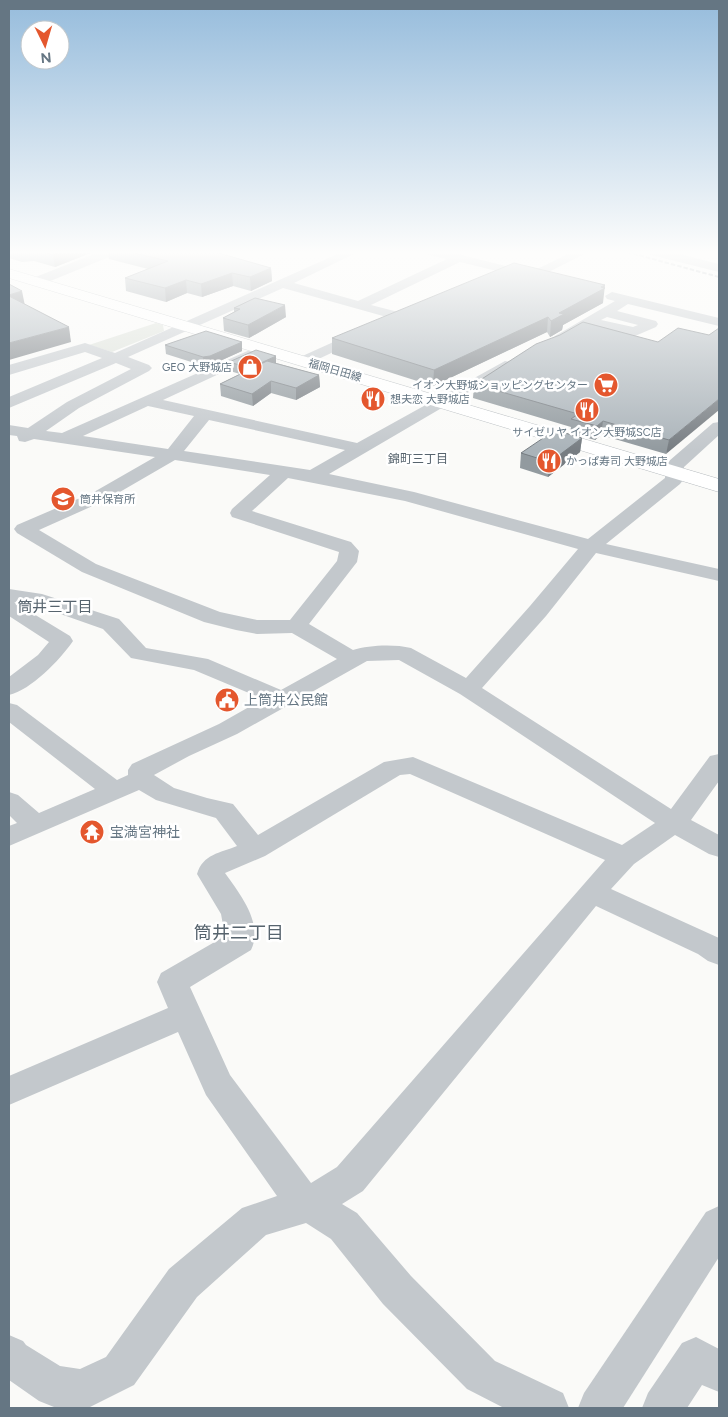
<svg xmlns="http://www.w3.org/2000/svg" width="728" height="1417" viewBox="0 0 728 1417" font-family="Figtree,'Noto Sans JP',sans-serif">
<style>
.green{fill:#dadfd7}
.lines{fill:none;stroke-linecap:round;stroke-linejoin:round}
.major-casing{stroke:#b5babe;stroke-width:1}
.minor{fill:#c3c8cc;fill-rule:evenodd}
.major{fill:#fff;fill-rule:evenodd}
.rail{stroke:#a2aab0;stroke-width:2;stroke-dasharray:4.5 2;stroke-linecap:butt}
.wall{fill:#929a9f}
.shaded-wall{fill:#777d82}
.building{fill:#aab3b9;stroke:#777d82}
.labels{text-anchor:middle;stroke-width:5;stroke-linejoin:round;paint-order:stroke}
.far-poi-label{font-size:11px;fill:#657683;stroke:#fff;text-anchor:start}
.far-street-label{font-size:11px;fill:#657683;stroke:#fff}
.far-neighbourhood-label{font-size:12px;fill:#57646e;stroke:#fff}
.poi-label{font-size:14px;fill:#657683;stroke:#fff;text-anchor:start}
.neighbourhood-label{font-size:15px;fill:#57646e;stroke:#fff}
.near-neighbourhood-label{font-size:18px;fill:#57646e;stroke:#fff}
</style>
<rect width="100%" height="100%" fill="#fafaf8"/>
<path class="green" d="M156,323L163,325L164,331L112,352L89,345Z"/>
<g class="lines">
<defs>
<path id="major" d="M9,269L719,479V492L9,278Z"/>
</defs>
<use href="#major" class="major-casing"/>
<g class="minor">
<path d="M99,252H116L114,255L43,284L38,285L32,281L33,278Z"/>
<path d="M342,252H358L294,283L358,301L447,259L429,255L427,252H449L531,272L572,252H588L533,280L460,262L371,305L406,314L408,317L406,320L401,321L283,288L128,357L149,365L152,368L149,371L79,408L46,431L62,433L259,346L264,347L266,350L264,353L163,400L357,443L505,361L510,362L512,365L510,368L329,474L414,492L588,539L665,478L666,465L669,461L713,423L719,422V435L684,467L683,480L680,484L606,544L719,569V581L596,553L546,616L482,688L671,809L710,756L719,754V781L691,820L719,835V857L709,854L675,835L634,864L611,889L719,938V965L708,961L698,954L596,906L363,1191L342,1204L357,1213L411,1276L495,1361L563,1393L569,1408H504L467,1389L383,1304L331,1239L306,1223L266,1235L197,1297L134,1385L88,1408H66L54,1407L39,1401L9,1380V1335L23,1341L26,1345L60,1366L80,1369L106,1357L169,1269L242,1208L277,1196L206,1095L178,1032L9,1105V1076L168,1008L157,982L161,973L225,936L221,914L197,874C203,854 220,853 237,846L216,818L156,800L139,790L9,846V826L17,823L9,815V792L18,795L39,813L95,789L9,722V703L17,705L117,780L128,775V770L132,764L219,724L263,699L194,670L131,658L103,629L32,604L14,602L70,636L73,641C60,660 31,690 9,695V677L38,655L49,642L9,616V589L42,594L119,619L146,648L208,659L281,690L337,659L292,633L257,634L236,630L204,622L82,572L17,533L14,529L17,525L94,492L155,457L34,439L25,442L19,441L17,436L9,435V425L28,428L67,402L131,369L116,363L9,408V397L102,358L85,352L9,375V365L85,343L115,353ZM148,406L194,416L168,449L83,436ZM209,420L345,450L310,470L184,451ZM175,460L270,475L232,509L230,513L232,517L339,552L337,561L290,620H257L220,612L96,564L39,530L106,500ZM288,478L405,501L578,549L530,606L466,678L411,648C394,644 369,645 353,650L309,624L357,562L359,551L351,542L252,511ZM399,660L460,694L655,823L622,845L413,757L384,762L258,835L233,804L207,798L174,788L154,775L189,756L237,734L367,661ZM410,774L605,860L337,1167L311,1183L230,1075L190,987L251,950C264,924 240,894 225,873L265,856L400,775Z"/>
<path d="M649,252H671L719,264V272L651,255Z"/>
<path d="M612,292L719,318V326L628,304L617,311L656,321L658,324L656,327L635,336L591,327L565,342H555L553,339L555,336L615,301L607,299L605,296ZM607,317L638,325L633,327L601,320Z"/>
<path d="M360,330L365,331L367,334L365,337L308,364H298L296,361L298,358Z"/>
<path d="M719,1206V1257L623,1408H578L584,1393L706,1212Z"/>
<path d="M696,1337L719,1349V1392L702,1385L687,1408H642L648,1393L682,1343Z"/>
</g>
<use href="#major" class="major"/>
<path class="rail" d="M627,252L719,277"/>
</g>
<g class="wall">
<path d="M9,252H93L55,267L34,261L22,262L9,258Z"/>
<path d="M108,252H215L271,268L272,281L251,291L233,286L202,297L187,293L166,302L126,291L125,278L148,269L109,259Z"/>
<path d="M603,300V303L563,325L562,330L550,337L547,332L433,386L332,354V338Z"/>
<path d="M234,308L286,317L249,338L224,331L223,318L234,312Z"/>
<path d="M709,335L666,454L601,435L595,440L570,433L571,427L473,398L474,384L658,342Z"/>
<path d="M242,342V351L211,365L204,366L166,354L165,345Z"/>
<path d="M276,356V363L319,375L320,387L296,400L271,393L253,406L221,396L220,384L240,374L230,371L229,362Z"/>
<path d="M582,438L580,452L548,477L520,468L521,453Z"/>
</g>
<g class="shaded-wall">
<path d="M59,252H93L55,267L53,255Z"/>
<path d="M271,268L272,281L251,291L250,277Z"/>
<path d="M232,273L233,286L202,297L201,284Z"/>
<path d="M186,280L187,293L166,302L165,288Z"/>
<path d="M605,285L603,303L563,325L562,330L550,337L551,321L559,313Z"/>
<path d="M22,291L25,306L11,310L9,295Z"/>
<path d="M285,305L286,317L249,338L248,325Z"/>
<path d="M548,317L547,332L433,386L434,370Z"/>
<path d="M69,327L71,342L9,360V343Z"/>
<path d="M242,342V351L211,365L204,366L203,357Z"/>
<path d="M276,356V365L251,377L250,368Z"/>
<path d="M319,375L320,387L296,400V388Z"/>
<path d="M271,381V393L253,406L252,394Z"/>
<path d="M719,399V410L666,454L669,440Z"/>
<path d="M603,421L601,435L595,440L597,426Z"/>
<path d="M582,438L580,452L548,477L550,462Z"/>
</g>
<g class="building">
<path d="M44,252H59L53,255Z"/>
<path d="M130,252H215L271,268L250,277L232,273L201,284L186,280L165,288L125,278L168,261Z"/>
<path d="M514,263L605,285L601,287L605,288L559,313L564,314L551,321L548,317L434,370L332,338Z"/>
<path d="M9,284L22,291L9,295Z"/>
<path d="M9,296L69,327L9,343Z"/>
<path d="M255,298L285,305L248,325L223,318L240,309L234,308Z"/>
<path d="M583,322L658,342L678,328L709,335L719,328V399L669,440L603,421L597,426L571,419L578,414L474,384L536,344L560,335Z"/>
<path d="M206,331L242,342L210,356L203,357L165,345Z"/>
<path d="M256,350L276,356L250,368L229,362Z"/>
<path d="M267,361L319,375L296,388L271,381L252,394L220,384Z"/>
<path d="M555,430L582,438L550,462L521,453Z"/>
</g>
<linearGradient id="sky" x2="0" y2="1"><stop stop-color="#96bcdc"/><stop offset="0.56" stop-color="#fdfdfc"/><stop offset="1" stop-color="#fdfdfc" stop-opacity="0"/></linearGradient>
<rect width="728" height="451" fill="url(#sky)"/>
<defs>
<symbol id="shop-disc" viewBox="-11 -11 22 22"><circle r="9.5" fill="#e4572e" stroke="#fff"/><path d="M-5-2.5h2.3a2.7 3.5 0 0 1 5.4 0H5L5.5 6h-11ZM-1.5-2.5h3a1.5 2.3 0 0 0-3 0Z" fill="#fff"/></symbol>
<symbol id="supermarket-disc" viewBox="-11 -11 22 22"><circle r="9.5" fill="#e4572e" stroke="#fff"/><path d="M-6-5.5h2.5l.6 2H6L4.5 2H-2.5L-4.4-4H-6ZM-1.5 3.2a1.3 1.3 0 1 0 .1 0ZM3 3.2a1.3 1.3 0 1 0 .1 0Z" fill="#fff"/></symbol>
<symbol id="restaurant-disc" viewBox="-11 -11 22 22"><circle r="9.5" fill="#e4572e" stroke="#fff"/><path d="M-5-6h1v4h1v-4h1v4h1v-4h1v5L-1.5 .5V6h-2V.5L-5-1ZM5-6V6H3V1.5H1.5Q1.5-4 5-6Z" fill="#fff"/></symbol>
<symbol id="school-disc" viewBox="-11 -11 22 22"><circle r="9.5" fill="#e4572e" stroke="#fff"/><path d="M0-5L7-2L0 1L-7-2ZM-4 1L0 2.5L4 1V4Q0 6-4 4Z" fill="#fff"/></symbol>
<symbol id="civic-disc" viewBox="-11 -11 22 22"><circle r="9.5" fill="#e4572e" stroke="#fff"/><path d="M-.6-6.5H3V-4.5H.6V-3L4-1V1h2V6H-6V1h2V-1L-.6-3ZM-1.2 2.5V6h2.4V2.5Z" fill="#fff"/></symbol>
<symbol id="temple-disc" viewBox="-11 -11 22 22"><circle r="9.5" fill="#e4572e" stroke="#fff"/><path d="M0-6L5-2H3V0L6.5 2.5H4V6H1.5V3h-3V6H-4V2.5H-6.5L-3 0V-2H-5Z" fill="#fff"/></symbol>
</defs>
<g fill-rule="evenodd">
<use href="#shop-disc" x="236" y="353" width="28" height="28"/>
<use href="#supermarket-disc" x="592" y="371" width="28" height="28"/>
<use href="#restaurant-disc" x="359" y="385" width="28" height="28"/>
<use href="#restaurant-disc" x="573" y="396" width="28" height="28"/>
<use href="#restaurant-disc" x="535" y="447" width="28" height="28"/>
<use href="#school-disc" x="49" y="485" width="28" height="28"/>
<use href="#civic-disc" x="213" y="686" width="28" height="28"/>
<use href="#temple-disc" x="78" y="818" width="28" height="28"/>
</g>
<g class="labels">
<g class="far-poi-label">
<text x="232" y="371" text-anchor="end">GEO 大野城店</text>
<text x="588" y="389" text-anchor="end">イオン大野城ショッピングセンター</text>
<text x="390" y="403">想夫恋 大野城店</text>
<text x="587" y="436" text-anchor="middle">サイゼリヤ イオン大野城SC店</text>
<text x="566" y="465">かっぱ寿司 大野城店</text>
<text x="80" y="503">筒井保育所</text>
</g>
<g class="far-street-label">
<text transform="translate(335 370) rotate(16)" y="4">福岡日田線</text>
</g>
<g class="far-neighbourhood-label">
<text x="418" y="463">錦町三丁目</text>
</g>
<g class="poi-label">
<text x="244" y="705">上筒井公民館</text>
<text x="110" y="837">宝満宮神社</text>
</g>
<g class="neighbourhood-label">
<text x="55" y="612">筒井三丁目</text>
</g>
<g class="near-neighbourhood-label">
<text x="239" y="939">筒井二丁目</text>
</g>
</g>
<rect width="728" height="1417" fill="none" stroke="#657683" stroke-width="20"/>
<g transform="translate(45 45) rotate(175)"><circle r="24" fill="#ffffff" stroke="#c1c8cd"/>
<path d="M0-4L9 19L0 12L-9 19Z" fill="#e4572e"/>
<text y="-8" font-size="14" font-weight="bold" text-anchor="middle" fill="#657683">N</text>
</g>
</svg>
